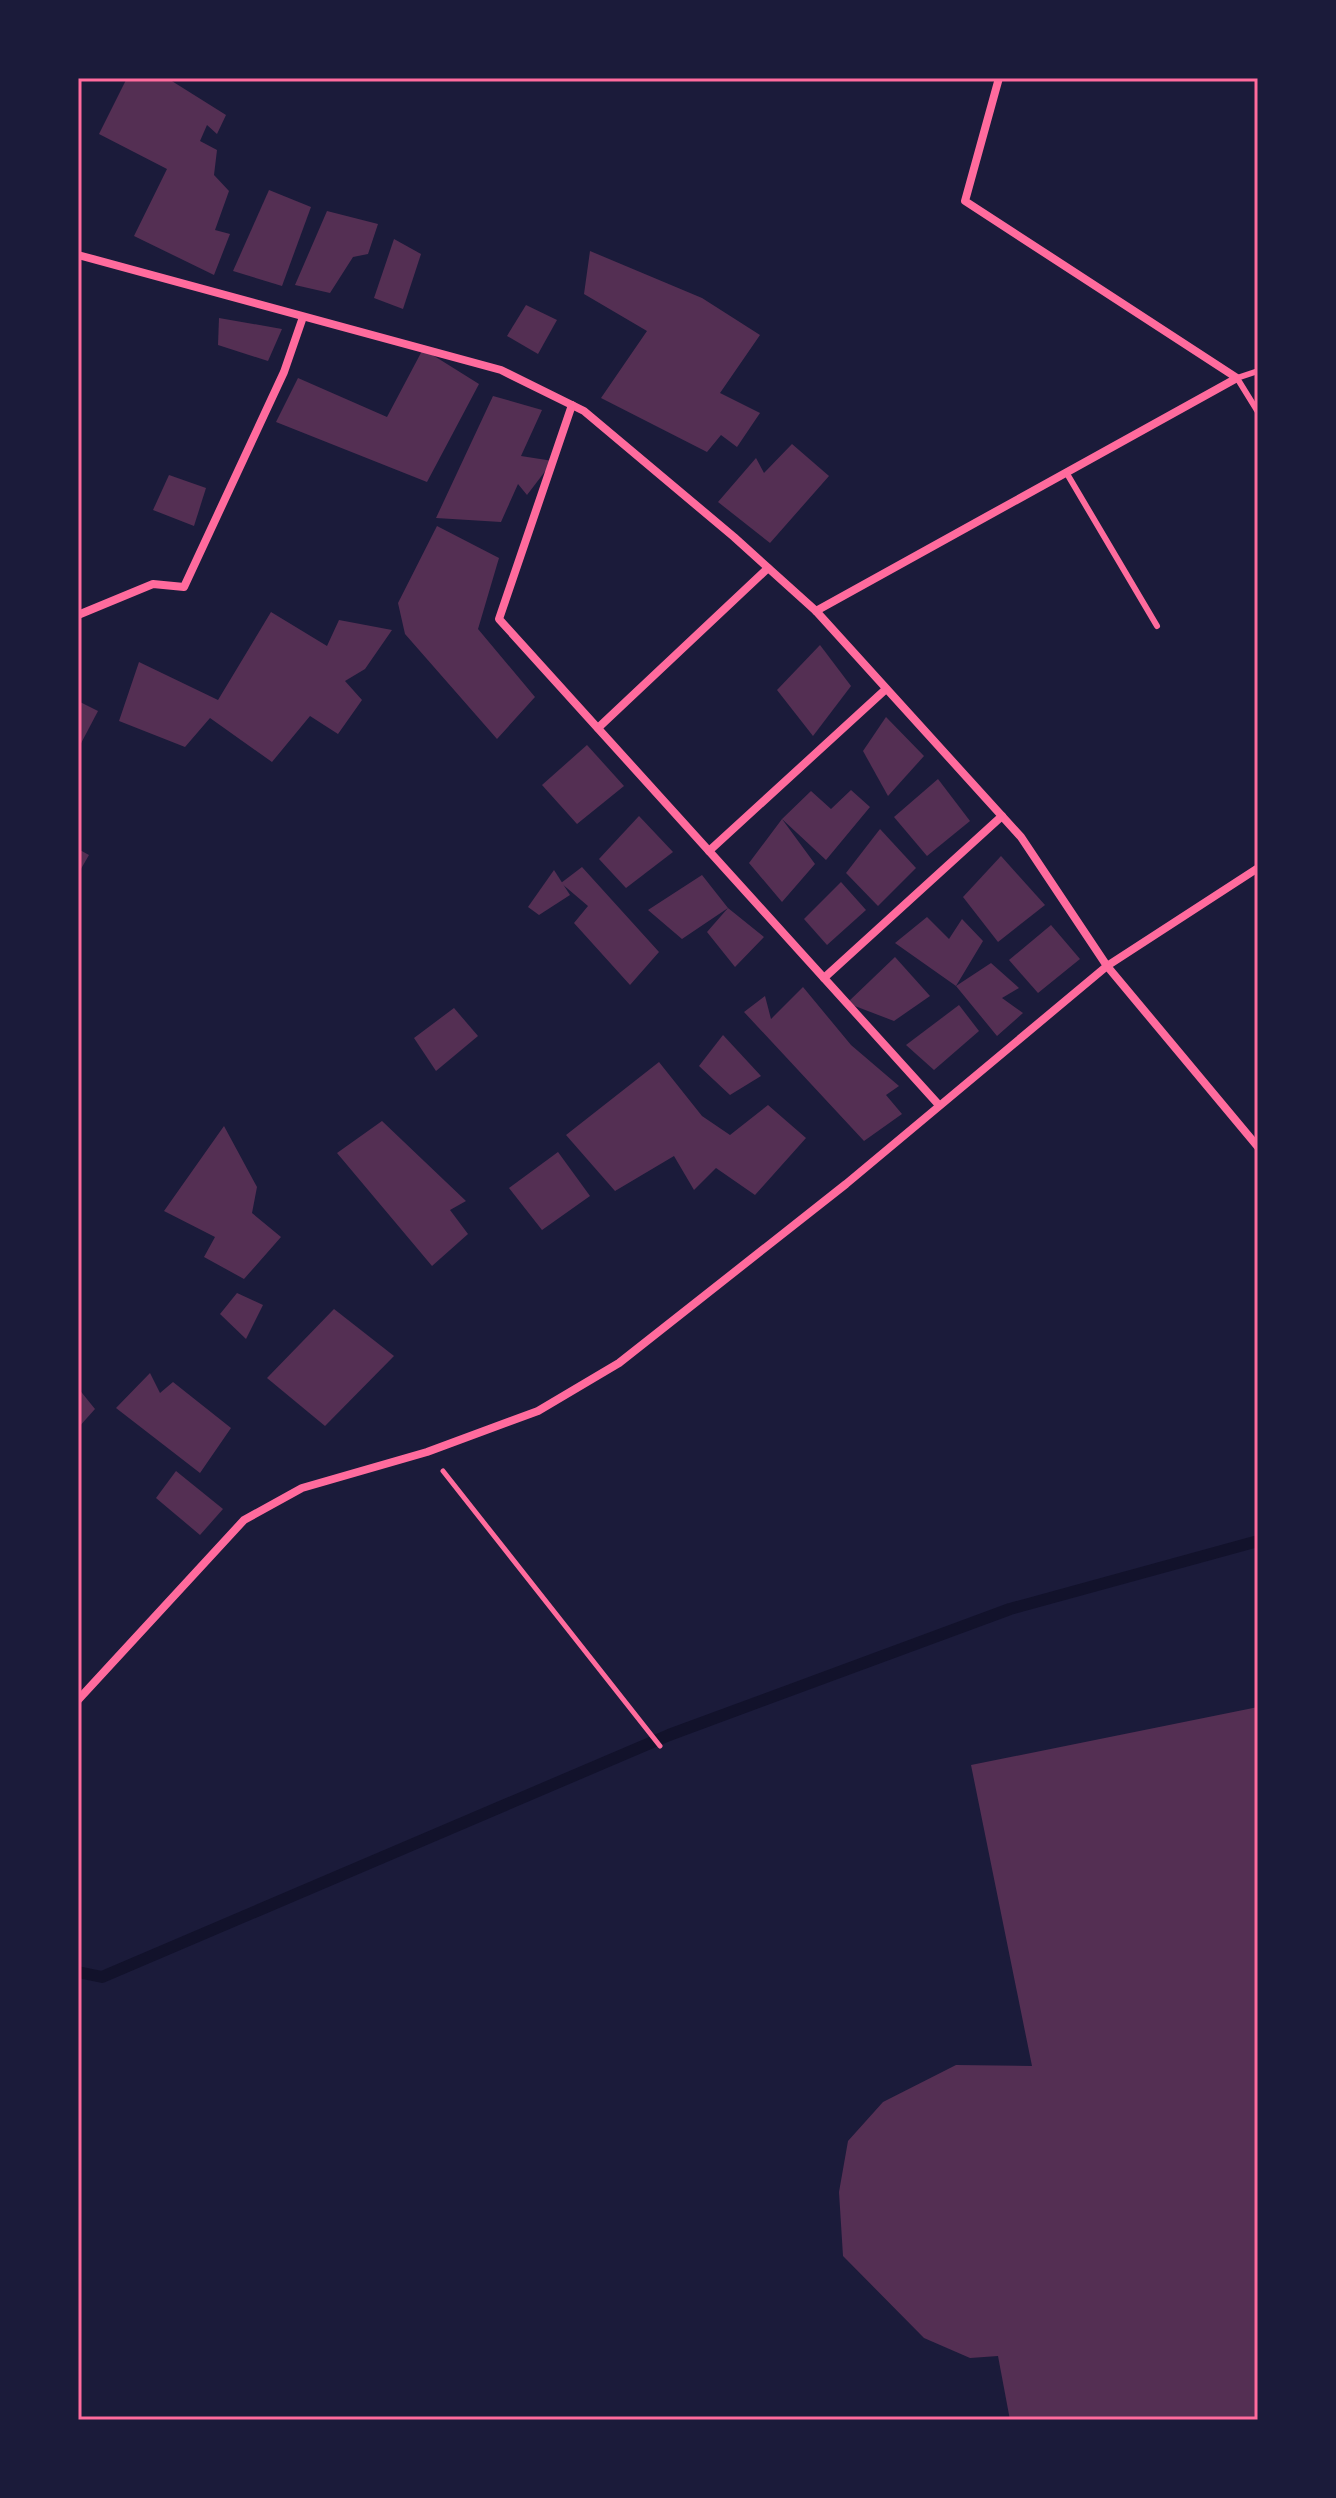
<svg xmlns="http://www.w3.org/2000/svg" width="1336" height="2498" viewBox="0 0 1336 2498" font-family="'Public Sans',sans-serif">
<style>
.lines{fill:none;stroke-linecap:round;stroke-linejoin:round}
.stream{stroke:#12122b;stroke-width:12}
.building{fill:#542f53}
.path{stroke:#ff6b9d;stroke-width:5}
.service{stroke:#ff6b9d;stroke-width:6}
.minor{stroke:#ff6b9d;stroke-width:8}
.neatline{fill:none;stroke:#ff6b9d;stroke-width:3}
</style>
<rect width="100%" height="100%" fill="#1b1b3a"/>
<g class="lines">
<path class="stream" d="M78,1972L102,1977L669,1735L1010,1609L1258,1541"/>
</g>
<g class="building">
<path d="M127,78H167L226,115L217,134L207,125L200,141L217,150L214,175L229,191L215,230L230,234L214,275L134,236L167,169L99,134Z"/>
<path d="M269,190L311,207L282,286L233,271Z"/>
<path d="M327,211L378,224L368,254L353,257L330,293L295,285Z"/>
<path d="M394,239L421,254L403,309L374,298Z"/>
<path d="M590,251L702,298L760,335L720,393L760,413L737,447L721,435L707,452L601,398L647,331L584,294Z"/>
<path d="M526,305L557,320L538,354L507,336Z"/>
<path d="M219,318L282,329L268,361L218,345Z"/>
<path d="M423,349L479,384L427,482L276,422L298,378L387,417Z"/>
<path d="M493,396L542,410L521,456L553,461L527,495L518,484L501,522L436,518Z"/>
<path d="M792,444L829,476L770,543L718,502L756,458L764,473Z"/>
<path d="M169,475L206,488L194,526L153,510Z"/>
<path d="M437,526L499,558L478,629L535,697L497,739L405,634L398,603Z"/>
<path d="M271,612L327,646L339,620L392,630L365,669L345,681L362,700L338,734L310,716L272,762L210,718L185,747L119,721L139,662L218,700Z"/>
<path d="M820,645L851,686L813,736L777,690Z"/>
<path d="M78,701L98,711L78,749Z"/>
<path d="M886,717L924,756L888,796L863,751Z"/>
<path d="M587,745L624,786L577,824L542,785Z"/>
<path d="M938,779L970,821L927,856L894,817Z"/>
<path d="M851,790L870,807L826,860L782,819L815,864L782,902L749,863L782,819L811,791L831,809Z"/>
<path d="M639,816L673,852L626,888L599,859Z"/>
<path d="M880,829L916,868L878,906L846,873Z"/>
<path d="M78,849L89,855L78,874Z"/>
<path d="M1001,856L1045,905L998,942L963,897Z"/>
<path d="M582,867L659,952L630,985L574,923L588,906L561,883Z"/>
<path d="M554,870L570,895L539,915L528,907Z"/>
<path d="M702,875L728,908L764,937L735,967L707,932L728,908L682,939L648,910Z"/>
<path d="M841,882L866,910L827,945L804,919Z"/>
<path d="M927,917L949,939L962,919L983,941L956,986L895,943Z"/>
<path d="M1051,925L1080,959L1038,993L1009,960Z"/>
<path d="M895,957L930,996L894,1021L847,1003Z"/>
<path d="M991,963L1019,988L1002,998L1023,1013L997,1036L956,986Z"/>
<path d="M803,987L851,1045L899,1086L886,1095L902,1114L864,1141L744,1012L765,996L771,1019Z"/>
<path d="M959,1005L979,1031L934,1070L906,1045Z"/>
<path d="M454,1008L478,1036L436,1071L414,1038Z"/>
<path d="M723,1035L761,1076L730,1095L699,1066Z"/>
<path d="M659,1062L702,1116L730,1135L768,1105L806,1138L755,1195L716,1168L694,1190L674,1156L615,1191L566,1135Z"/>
<path d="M382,1121L466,1201L450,1210L468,1234L432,1266L337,1153Z"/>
<path d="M224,1126L257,1187L252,1213L281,1237L244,1279L204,1257L215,1237L164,1211Z"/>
<path d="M558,1152L590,1196L542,1230L509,1188Z"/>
<path d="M237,1293L263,1305L246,1339L220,1314Z"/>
<path d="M334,1309L394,1356L325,1426L267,1378Z"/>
<path d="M150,1373L160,1393L173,1382L231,1428L200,1473L116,1408Z"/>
<path d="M78,1388L95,1409L78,1428Z"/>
<path d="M176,1471L223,1509L200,1535L156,1498Z"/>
<path d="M1258,1707V2420H1010L998,2356L970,2358L924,2338L843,2256L839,2192L848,2141L883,2102L956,2065L1032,2066L971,1765Z"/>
</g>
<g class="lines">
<path class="path" d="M443,1471L660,1746"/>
<g class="service">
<path d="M1258,371L1237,378L1258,412"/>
<path d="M1066,472L1157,626"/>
</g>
<g class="minor">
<path d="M78,255L501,370L584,411L734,537L816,611L1021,837L1107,966L1258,1147"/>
<path d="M572,405L499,619L938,1104"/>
<path d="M816,611L1237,378L965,201L999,78"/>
<path d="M78,615L153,584L184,587L284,372L303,317"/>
<path d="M598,728L768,568"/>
<path d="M709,851L886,689"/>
<path d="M824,978L1002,816"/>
<path d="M78,1700L244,1520L302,1488L427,1452L538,1411L619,1363L846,1184L1107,966L1258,868"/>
</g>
</g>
<rect width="1336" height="2498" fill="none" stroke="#1b1b3a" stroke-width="160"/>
<rect x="80" y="80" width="1176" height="2338" class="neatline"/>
</svg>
